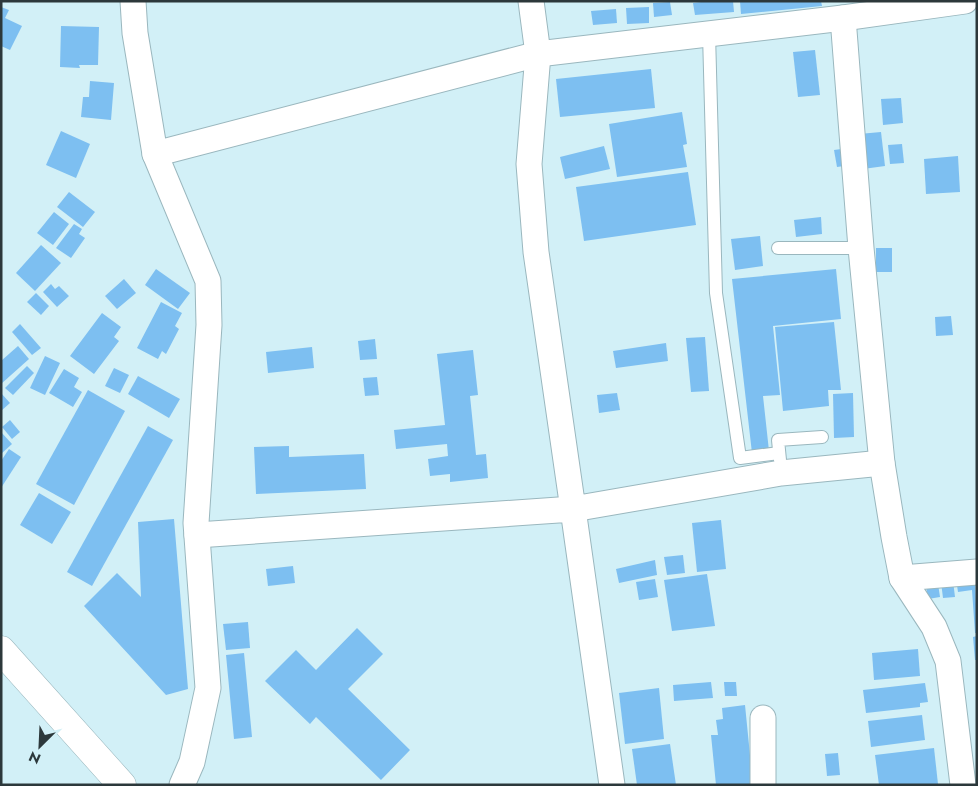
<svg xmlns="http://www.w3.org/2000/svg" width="978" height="786" viewBox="0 0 978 786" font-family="Jost,sans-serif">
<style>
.building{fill:#7dbff1}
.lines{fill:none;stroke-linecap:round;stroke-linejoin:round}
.service-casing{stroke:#9ab7be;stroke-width:14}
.minor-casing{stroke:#9ab7be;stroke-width:27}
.trunk-casing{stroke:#9ab7be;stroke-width:29}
.service{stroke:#fff;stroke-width:12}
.minor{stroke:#fff;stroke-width:25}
.trunk{stroke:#fff;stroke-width:28}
</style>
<rect width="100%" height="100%" fill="#d2f0f7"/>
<g class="building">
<path d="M709,1H733L734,12L695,15L693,3Z"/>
<path d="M740,1H821L822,6L741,14Z"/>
<path d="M670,2L672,15L654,17L653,3Z"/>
<path d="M1,7L9,10L5,18L22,26L10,50L1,46Z"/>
<path d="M649,7V23L627,24L626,8Z"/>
<path d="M616,9L617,23L593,25L591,11Z"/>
<path d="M61,26L99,27L98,65H79L80,68L60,67Z"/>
<path d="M815,50L820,95L798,97L793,52Z"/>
<path d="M651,69L655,108L560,117L556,79Z"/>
<path d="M90,81L114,83L111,120L81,117L83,97H89Z"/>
<path d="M901,98L903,123L883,125L881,99Z"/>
<path d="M682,112L687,144L683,145L687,167L617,177L609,124Z"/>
<path d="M61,131L90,144L76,178L46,165Z"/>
<path d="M881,132L885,166L863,169L859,134Z"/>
<path d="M902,144L904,163L890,164L888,145Z"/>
<path d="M604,146L610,169L565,179L560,157Z"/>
<path d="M849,148L851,165L837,167L834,150Z"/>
<path d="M958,156L960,192L926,194L924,159Z"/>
<path d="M688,172L696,225L584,241L576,187Z"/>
<path d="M69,192L95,212L83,227L57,207Z"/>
<path d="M54,212L69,224L53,245L37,233Z"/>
<path d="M821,217L822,234L796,237L794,220Z"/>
<path d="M74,224L82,229L79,234L85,238L71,258L56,248Z"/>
<path d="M760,236L763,266L735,270L731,239Z"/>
<path d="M41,245L61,263L35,291L16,273Z"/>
<rect x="876" y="248" width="16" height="24"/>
<path d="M156,269L190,293L178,309L145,285Z"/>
<path d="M836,269L841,319L773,326L780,395L763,396L769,451L752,453L732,279Z"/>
<path d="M124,279L136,293L117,309L105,296Z"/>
<path d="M51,284L55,289L59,286L69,296L57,307L43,292Z"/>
<path d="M36,293L49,306L41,315L27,302Z"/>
<path d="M161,302L182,313L175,326L179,329L166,354L162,351L158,359L137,348Z"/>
<path d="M102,313L121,327L114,337L119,341L94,374L70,356Z"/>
<path d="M951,316L953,335L936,336L935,317Z"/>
<path d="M834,322L841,390H828L829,406L783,411L775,327Z"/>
<path d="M20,324L41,348L32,355L12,332Z"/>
<path d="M705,337L709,391L691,392L686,338Z"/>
<path d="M375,339L377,359L360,360L358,341Z"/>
<path d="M666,343L668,361L616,368L613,351Z"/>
<path d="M18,346L29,359L1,384V361Z"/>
<path d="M312,347L314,368L268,373L266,352Z"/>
<path d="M473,350L478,395L470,396L476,455L486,454L488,478L450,482V474L430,476L428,459L448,456L447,444L396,449L394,430L445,425L437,354Z"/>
<path d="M45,356L60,363L45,395L30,388Z"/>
<path d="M27,366L34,373L13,395L5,388Z"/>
<path d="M114,368L129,375L120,393L105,386Z"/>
<path d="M64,369L79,378L74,387L82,392L73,407L49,393Z"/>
<path d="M138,376L180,399L169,418L128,394Z"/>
<path d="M377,377L379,395L365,396L363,378Z"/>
<path d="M88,390L125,411L74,505L36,484Z"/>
<path d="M1,393L10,403L1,411Z"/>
<path d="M617,393L620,410L599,413L597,395Z"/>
<path d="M853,393L854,437L834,438L833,394Z"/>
<path d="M10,420L20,432L12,439L2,427Z"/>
<path d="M148,426L173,440L92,586L67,572Z"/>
<path d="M1,432L12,444L1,454Z"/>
<path d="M289,446V457L364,454L366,489L256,494L254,447Z"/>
<path d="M9,449L21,457L1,488V461Z"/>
<path d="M39,493L71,512L52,544L20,525Z"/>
<path d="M174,519L188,689L166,695L84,606L117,573L141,597L138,522Z"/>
<path d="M721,520L726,569L697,572L692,523Z"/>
<path d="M683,555L685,573L667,575L664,557Z"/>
<path d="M655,560L657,575L619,583L616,569Z"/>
<path d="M293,566L295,583L268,586L266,569Z"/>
<path d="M707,574L715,626L672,631L664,580Z"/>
<path d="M975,577L977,633H975L972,590L958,592L956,579Z"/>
<path d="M655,579L658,597L639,600L636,582Z"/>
<path d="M953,581L955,597L943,598L941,582Z"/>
<path d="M938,584L940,597L928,599L926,585Z"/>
<path d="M248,622L250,648L226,650L223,624Z"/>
<path d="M357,628L383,654L348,689L410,750L381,780L316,717L310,724L265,681L296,650L316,670Z"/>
<path d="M977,636V660H975L973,637Z"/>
<path d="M918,649L920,676L874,680L872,653Z"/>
<path d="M244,653L252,737L234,739L226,655Z"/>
<path d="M711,682L713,698L674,701L673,685Z"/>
<path d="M724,682H736L737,696H725Z"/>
<path d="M925,683L928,702L920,703V707L866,713L863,690Z"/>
<path d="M659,688L664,739L625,744L619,693Z"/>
<path d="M745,705L753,785H716L711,735H718L716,720L723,719L722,708Z"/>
<path d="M922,715L925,740L871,747L868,721Z"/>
<path d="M670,744L676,785H637L632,749Z"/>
<path d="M934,748L938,784L879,785L875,755Z"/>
<path d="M838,753L840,775L827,776L825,754Z"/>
</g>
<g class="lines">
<defs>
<g id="service">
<path d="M709,34L716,293L740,458L779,453"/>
<path d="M778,248H861"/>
<path d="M780,460L778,440L822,437"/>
</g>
<g id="minor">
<path d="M133,1L135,33L155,154L208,281L209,325L196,523L208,688L192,762L182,785"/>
<path d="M531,1L538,54L529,164L536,252L573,509L781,473L882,463"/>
<path d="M843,18L861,248L882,463L894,537L902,578L934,627L948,661L963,785"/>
<path d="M155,154L538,54L843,18L965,1"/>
<path d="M197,535L573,509L612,785"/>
<path d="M902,578L977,572"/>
<path d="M763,718V785"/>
</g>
<path id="trunk" d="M1,650L122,785"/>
</defs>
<use href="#service" class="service-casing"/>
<use href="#minor" class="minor-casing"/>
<use href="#trunk" class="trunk-casing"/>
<use href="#service" class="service"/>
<use href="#minor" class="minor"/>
<use href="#trunk" class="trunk"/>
</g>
<rect width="978" height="786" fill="none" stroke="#2c383b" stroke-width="5"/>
<g transform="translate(40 746) rotate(204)" stroke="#d2f0f7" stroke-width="4" paint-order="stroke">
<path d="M0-4L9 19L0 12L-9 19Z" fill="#2c383b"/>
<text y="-8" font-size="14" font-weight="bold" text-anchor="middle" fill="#2c383b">N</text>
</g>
</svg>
